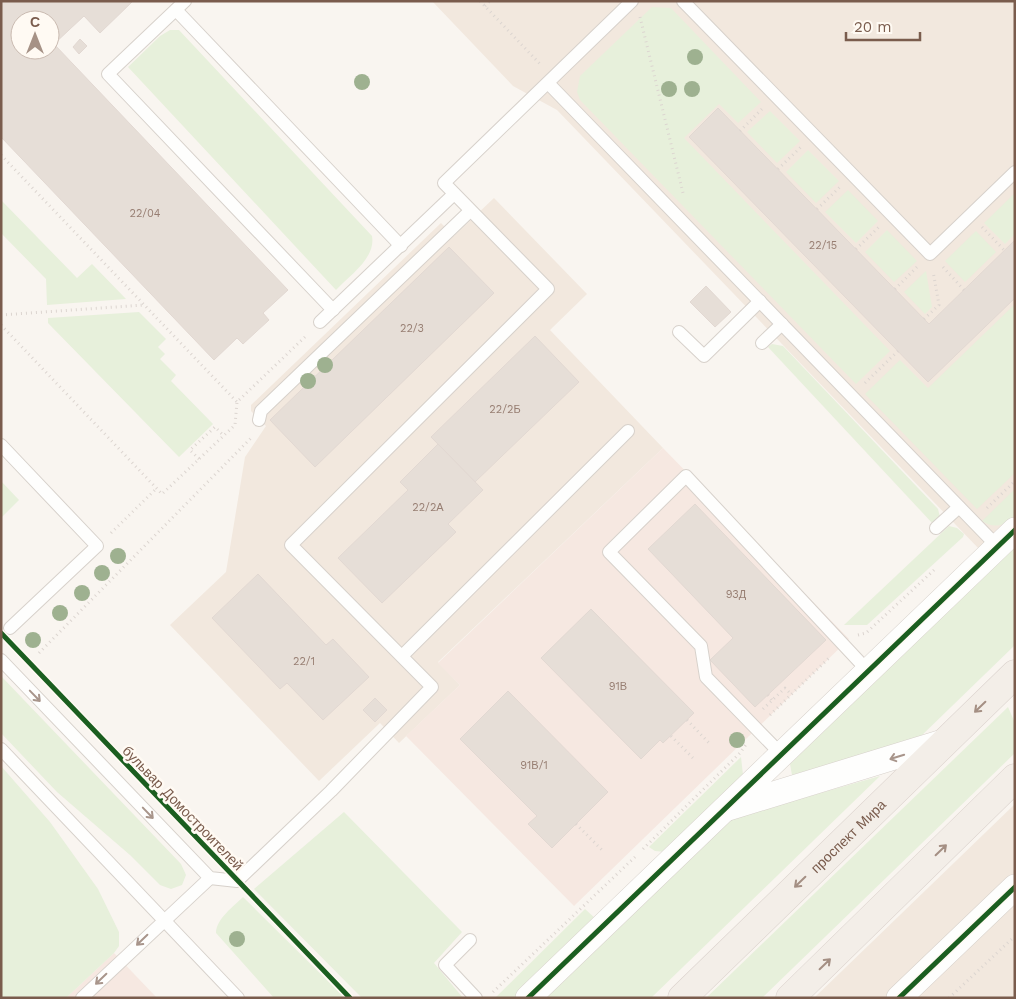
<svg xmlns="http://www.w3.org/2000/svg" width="1016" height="999" viewBox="0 0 1016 999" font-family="'Work Sans',sans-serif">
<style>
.residential{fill:#f2e8de}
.commercial{fill:#f6e8e1}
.green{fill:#e7f0db}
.building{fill:#e6ded7;stroke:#e2d8d2;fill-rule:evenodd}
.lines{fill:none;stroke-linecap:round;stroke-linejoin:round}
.lane-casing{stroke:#d7d1cb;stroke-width:14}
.street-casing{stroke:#d7d1cb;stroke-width:26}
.primary-casing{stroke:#dad1cc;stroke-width:29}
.path{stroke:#dcd5d0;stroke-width:3;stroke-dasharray:1 4;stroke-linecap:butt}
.lane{stroke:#fefefd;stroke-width:12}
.street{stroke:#fefefd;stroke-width:25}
.primary{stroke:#f3eee8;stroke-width:28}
.cycleway-casing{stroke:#fffaf3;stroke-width:8}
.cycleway{stroke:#1b5e20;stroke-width:5}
.tree{fill:#9eb190}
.oneway{stroke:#a8958b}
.oneway2{stroke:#a48f83}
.labels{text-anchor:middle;stroke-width:5;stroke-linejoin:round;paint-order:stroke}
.number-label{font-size:11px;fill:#977e72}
.street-label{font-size:14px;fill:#7a5c4d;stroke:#fffaf3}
</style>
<rect width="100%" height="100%" fill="#f9f5f0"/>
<g class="residential">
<path d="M432,1H1015V516L980,550L557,110L513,86Z"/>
<path d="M494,198L587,294L550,330L663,448L438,662L460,685L399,743L380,723L319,781L170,625L226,572L245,457L266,426L251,411V405L441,223L454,236Z"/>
<path d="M1015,804V998H814Z"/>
</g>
<g class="commercial">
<path d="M663,448L849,639L574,906L406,736L460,685L438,663Z"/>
<path d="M114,953L157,998H66Z"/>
</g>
<g class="green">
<path d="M652,7L671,8L761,102L738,123L719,104L684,138L890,351L856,384L580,100L577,92L580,76Z"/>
<path d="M170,30H179L372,236C376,258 350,275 336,290L128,67L160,36Z"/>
<path d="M770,111L800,141L777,163L747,132Z"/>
<path d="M808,150L839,181L816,203L786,172Z"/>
<path d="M848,190L878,221L856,243L825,212Z"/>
<path d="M1015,193V234L1005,244L984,223Z"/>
<path d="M1,200L77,278L92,264L126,299L47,305L46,279L1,233Z"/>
<path d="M887,230L917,261L894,282L865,252Z"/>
<path d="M976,231L996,252L965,282L945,261Z"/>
<path d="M926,271L932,307L925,314L904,292Z"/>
<path d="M1015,304V473L977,509L865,394L900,360L928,388Z"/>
<path d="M139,312L166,339L158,347L165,354L160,359L176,375L171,381L213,424L179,457L48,323V318Z"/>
<path d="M772,344L783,346L938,509L940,517L934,525L768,347Z"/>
<path d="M1,481L19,500L1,518Z"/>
<path d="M1015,489V516C1004,526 994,529 982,521Z"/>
<path d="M949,526L957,528L964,534L963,537L867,625H844Z"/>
<path d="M1015,546V645L919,738L792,775L790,764Z"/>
<path d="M1,676L181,864L186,875L182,885L171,889L160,885L130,855L57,792L1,733Z"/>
<path d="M1008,707L1015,723V753L762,998H706Z"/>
<path d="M741,757L743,775L666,852L655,851L649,847Z"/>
<path d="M1,766L50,822L98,889L119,932V946L114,953L66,998H1Z"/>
<path d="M880,776L651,998H546L730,819Z"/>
<path d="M344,812L462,932L434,963L463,998H362L254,889Z"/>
<path d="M243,897L345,998H274L216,933C216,919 234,906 243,897Z"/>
<path d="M585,909L596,919L515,998H495Z"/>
</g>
<g class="building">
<path d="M1,1H133L100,33L84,16L54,44L288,290L263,313L269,320L243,344L237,338L214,360L1,137ZM20,20H50V50H20Z"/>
<path d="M80,39L87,46L79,54L73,47Z"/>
<path d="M718,108L929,324L1015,240V298L928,382L689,137Z"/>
<path d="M449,247L494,293L315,467L270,420Z"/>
<path d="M706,286L731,312L715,327L690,302Z"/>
<path d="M535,336L579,382L475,482L431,437Z"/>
<path d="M438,444L483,490L448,524L456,532L382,603L338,558L408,490L400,482Z"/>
<path d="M695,504L826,640L755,707L710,660L733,638L648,549Z"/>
<path d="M258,574L326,645L333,639L369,677L323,720L287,683L280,689L212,618Z"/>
<path d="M591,609L694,713L663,743L660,740L641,759L541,658Z"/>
<path d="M508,691L608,792L552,848L528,824L537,816L460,739Z"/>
<path d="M375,698L387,710L375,722L363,710Z"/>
</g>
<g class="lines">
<defs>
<g id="lane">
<path d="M185,1L108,74L333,310"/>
<path d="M683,1L930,254L1015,172"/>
<path d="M176,10L401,246"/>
<path d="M548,83L998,547"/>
<path d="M320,322L454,194"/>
<path d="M679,332L704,356L760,301"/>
<path d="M762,343L782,324"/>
<path d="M259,420L261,411L470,211"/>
<path d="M1,445L97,546L10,628"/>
<path d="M936,528L959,507"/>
<path d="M402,656L628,431"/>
<path d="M1,660L210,878L237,881L331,791L432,687L291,545L548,289L444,183L632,1"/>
<path d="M1,749L238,998"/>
<path d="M781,754L706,677L701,646L609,552L686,476L868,671"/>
<path d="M470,940L445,965L476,998"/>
<path d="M82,998L210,878"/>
</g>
<g id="street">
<path d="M728,808L943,742"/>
<path d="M528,998L1015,530"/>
<path d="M899,998L1015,887"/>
</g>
<g id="primary">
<path id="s1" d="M682,998L1015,674"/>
<path d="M790,998L1015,778"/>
</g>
</defs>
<use href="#lane" class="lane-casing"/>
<use href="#street" class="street-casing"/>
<use href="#primary" class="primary-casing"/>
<g class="path">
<path d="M480,1L541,65"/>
<path d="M485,6L490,1"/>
<path d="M640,17L683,193"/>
<path d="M740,131L763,108"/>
<path d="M1,155L237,402"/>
<path d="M778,169L801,147"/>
<path d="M817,209L840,187"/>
<path d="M982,227L1004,250"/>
<path d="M856,249L879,227"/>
<path d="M943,267L964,290"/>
<path d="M895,289L917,267"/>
<path d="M1,315L144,305"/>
<path d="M924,319L939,305L933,271"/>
<path d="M1,325L162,494L235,425L237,402L307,335"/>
<path d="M865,383L898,351"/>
<path d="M199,459L190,450L215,427L224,436"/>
<path d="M987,508L1015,481"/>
<path d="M111,533L157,488"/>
<path d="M858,635L866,633L934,570"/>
<path d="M39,653L253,436"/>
<path d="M768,695L772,700"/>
<path d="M763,709L785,688L791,694"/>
<path d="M770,715L830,657"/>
<path d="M687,720L711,745"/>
<path d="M671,736L695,760"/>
<path d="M576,824L603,851"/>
<path d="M643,849L740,753L747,743"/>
<path d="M493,992L635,857"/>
<path d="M949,998L1015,936"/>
</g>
<use href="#lane" class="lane"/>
<use href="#street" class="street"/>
<use href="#primary" class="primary"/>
<defs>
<g id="cycleway">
<path d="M1,633L350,998"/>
<path d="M528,998L1015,530"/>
<path d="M899,998L1015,887"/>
</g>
</defs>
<use href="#cycleway" class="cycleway-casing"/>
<use href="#cycleway" class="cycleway"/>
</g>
<g class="tree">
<circle cx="695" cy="57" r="8"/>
<circle cx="362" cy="82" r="8"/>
<circle cx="669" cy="89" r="8"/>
<circle cx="692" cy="89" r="8"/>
<circle cx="325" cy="365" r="8"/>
<circle cx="308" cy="381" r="8"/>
<circle cx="118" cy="556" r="8"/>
<circle cx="102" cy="573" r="8"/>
<circle cx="82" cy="593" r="8"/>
<circle cx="60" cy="613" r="8"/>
<circle cx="33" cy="640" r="8"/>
<circle cx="737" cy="740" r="8"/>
<circle cx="237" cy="939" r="8"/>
</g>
<defs><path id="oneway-shaft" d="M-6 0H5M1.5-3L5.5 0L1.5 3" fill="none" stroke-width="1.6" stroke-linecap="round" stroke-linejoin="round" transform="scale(1.25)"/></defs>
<g class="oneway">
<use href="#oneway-shaft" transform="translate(35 696) rotate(46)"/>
<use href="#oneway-shaft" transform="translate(897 757) rotate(163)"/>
<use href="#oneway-shaft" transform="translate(148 813) rotate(46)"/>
<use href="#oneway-shaft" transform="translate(142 940) rotate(136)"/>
<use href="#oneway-shaft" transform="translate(101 979) rotate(136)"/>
</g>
<g class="oneway2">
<use href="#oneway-shaft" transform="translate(980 707) rotate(136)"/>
<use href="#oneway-shaft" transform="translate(941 850) rotate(-44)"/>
<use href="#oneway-shaft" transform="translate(800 882) rotate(136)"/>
<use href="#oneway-shaft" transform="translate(825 964) rotate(-44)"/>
</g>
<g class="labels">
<g class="number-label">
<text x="145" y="217">22/04</text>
<text x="823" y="249">22/15</text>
<text x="412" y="332">22/3</text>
<text x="505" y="413">22/2Б</text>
<text x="428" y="511">22/2А</text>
<text x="736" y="598">93Д</text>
<text x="304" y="665">22/1</text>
<text x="618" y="690">91В</text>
<text x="534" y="769">91В/1</text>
</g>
<g class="street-label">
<text transform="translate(183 808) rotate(46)" y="5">бульвар Домостроителей</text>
<text dy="5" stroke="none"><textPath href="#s1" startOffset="232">проспект Мира</textPath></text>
</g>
</g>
<rect width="1016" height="999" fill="none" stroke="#7a5c4d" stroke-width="5"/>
<g transform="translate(35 35)"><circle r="24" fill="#fffaf3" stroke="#cabbb1"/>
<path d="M0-4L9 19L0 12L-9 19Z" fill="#a69286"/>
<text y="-8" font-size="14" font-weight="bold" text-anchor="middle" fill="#7a5c4d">С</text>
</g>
<path d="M846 32v8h74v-8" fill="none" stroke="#7a5c4d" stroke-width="2.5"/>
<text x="854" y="32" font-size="15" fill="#7a5c4d" stroke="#fffaf3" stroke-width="4" paint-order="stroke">20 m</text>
</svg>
